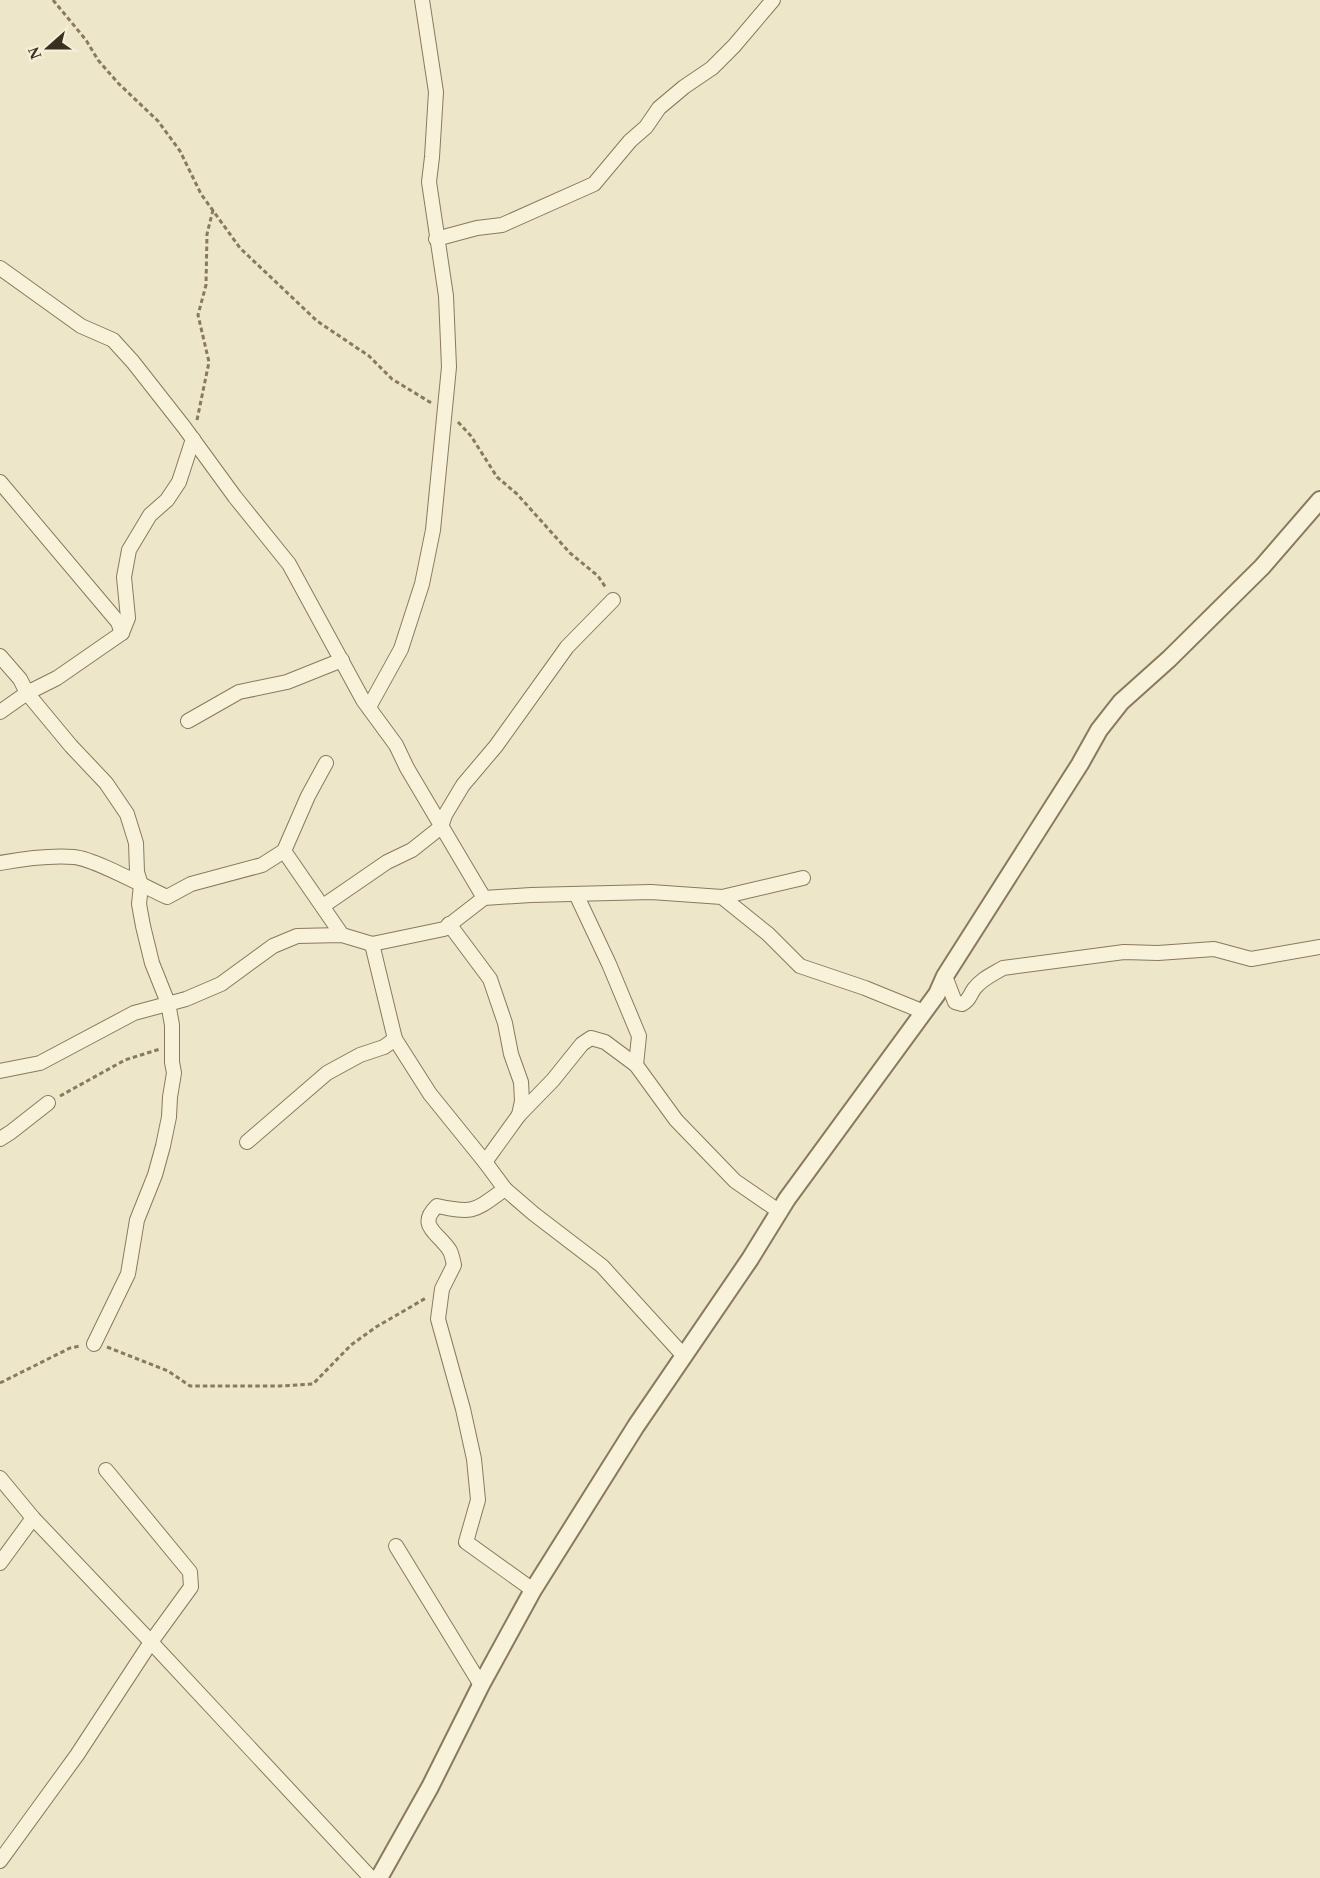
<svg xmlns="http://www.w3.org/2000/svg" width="1320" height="1878" viewBox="0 0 1320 1878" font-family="'Times New Roman',serif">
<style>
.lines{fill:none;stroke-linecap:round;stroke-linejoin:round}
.minor-casing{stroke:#8a795d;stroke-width:16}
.tertiary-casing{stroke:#8a795d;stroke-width:20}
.path{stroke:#8a795d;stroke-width:3;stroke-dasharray:4.5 3;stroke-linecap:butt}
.minor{stroke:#f8f2db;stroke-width:14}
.tertiary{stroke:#f8f2db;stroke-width:16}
</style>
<rect width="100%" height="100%" fill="#eee6c8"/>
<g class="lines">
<defs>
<g id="minor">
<path d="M436,239L477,228L502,225L594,184L630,141L646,127L659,108L684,87L712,68L734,46L773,0"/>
<path d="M0,268L81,326L113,340L133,362L184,427L235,497L289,564L363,700L396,745L407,768L484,898"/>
<path d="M0,482L118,622L122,633"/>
<path d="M0,656L20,679L27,693L71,746L106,783L127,814L136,843L137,872L141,885L139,904L143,926L152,963L168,1003L172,1025V1062L174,1073L170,1097L169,1117L163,1146L155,1175L137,1220L128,1274L94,1344"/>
<path d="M369,707L401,649L422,584L433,530L449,367L446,296L429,182L432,157L436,92L422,0"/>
<path d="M0,712L27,693L57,678L122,633L128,618L124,577L129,550L150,515L167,500L179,482L193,439"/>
<path d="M188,721L239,692L287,682L342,660"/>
<path d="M284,851L342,935"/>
<path d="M0,863C22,859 51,855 74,857C95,859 145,887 167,897L191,884L262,865L284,851L308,796L326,763"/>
<path d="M576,894L609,964L639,1036L636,1065"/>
<path d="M722,897L803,878"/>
<path d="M323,906L387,862L412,850L441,827L445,815L463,785L496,746L567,647L613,600"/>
<path d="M449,924L490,979L505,1023L511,1054L521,1082L522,1101L519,1115"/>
<path d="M372,944L395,1039"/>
<path d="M945,976L955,1002L962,1004C970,1000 969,996 974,989C981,979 993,974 1003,968L1124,952L1158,953L1214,949L1251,959L1320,947"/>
<path d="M0,1071L40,1063L134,1013L186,999L221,984L273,946L297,936L342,935L372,944L444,929L484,898L531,895L651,892L722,897L768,934L800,966L865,988L924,1012"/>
<path d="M0,1139L11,1132L48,1103"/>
<path d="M247,1142L327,1073L360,1055L384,1047L395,1039L430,1094L485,1162L505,1189L534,1214L602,1266L683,1355"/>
<path d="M485,1162L519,1115L553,1080L582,1044L591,1038L605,1042L636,1065L676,1120L735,1181L780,1212"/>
<path d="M505,1189C474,1211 475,1214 437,1206C416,1226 439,1233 450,1251C452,1255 453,1261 454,1265L442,1289L438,1319L463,1409L474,1459L478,1500L466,1542L533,1590"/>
<path d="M0,1478L33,1518L151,1642L371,1878"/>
<path d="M396,1546L481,1685"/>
<path d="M0,1563L33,1518"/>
<path d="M0,1861L77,1755L151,1642L191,1587L190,1572L106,1470"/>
</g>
<path id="tertiary" d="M379,1878L430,1787L481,1685L533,1590L636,1426L750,1259L787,1199L937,994L945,976L1080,764L1099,730L1121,702L1169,659L1262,567L1320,500"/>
</defs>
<use href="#minor" class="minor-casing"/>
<use href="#tertiary" class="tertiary-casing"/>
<g class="path">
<path d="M53,0L86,40L98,60L118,83L158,121L180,151L201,194L240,248L317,321L369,356L392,379L433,404"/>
<path d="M197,420L209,362L198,315L206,285L207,234L213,210"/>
<path d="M458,422L471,436L497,477L517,494L570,553L598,576L606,588"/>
<path d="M60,1096L125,1060L160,1049"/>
<path d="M107,1347L168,1371L190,1386H280L313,1384L351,1345L376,1327L426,1298"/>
<path d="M0,1383L70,1348L80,1346"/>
</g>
<use href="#minor" class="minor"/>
<use href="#tertiary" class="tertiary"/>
</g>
<g transform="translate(48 48) rotate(249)" stroke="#f5efd8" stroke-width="4.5" paint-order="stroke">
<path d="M0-4.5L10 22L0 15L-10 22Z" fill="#3a2f20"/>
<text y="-9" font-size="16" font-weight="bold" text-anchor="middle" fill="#3a2f20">N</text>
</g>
</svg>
